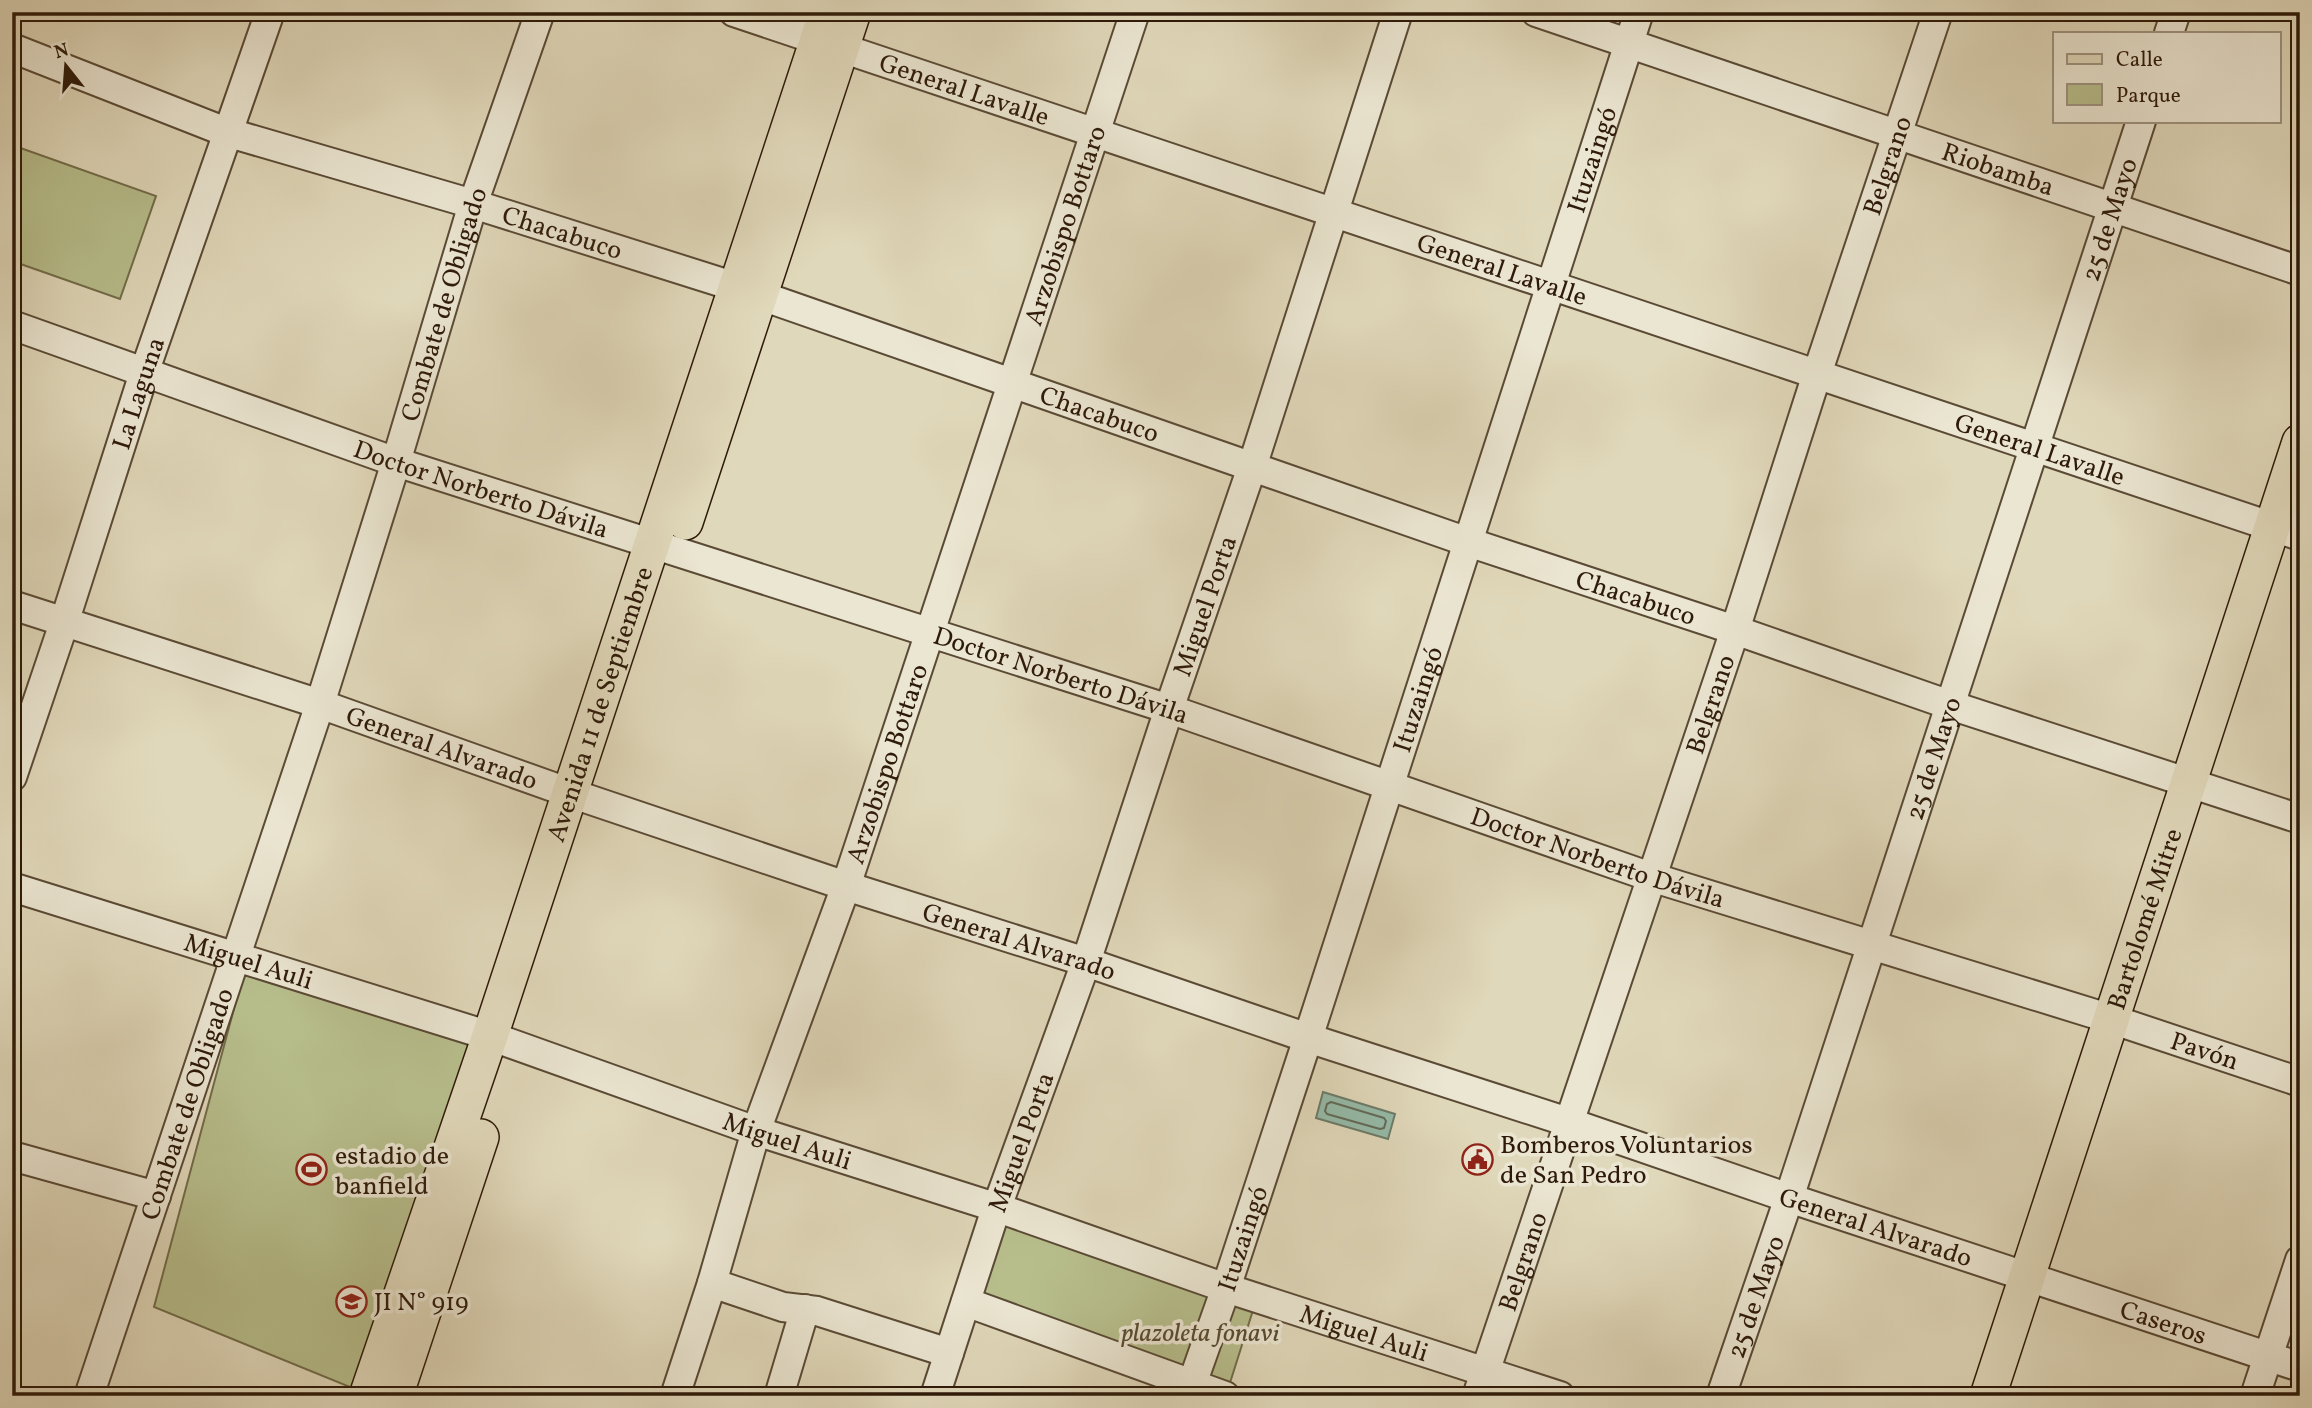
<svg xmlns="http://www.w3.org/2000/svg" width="2312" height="1408" viewBox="0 0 2312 1408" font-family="Vollkorn,serif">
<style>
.green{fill:#b7be8c;stroke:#726c4a;stroke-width:2}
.water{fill:#95bba9;stroke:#6c7b69;stroke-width:2}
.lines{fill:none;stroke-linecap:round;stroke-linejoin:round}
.shore{stroke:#626a59;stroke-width:2}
.minor-casing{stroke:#5a4a35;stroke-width:32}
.major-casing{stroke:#2e1a09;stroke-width:38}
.minor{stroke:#ebe6d2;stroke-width:28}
.major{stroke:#e0d8ba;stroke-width:35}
.labels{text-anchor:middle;stroke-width:7;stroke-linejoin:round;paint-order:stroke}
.street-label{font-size:26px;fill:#2e1a09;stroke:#ebe6d2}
.poi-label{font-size:26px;fill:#2e1a09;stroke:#ebe6d2;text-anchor:start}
.park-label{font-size:26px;font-style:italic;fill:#574b30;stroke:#ebe6d2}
</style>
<rect width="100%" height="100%" fill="#e0d8ba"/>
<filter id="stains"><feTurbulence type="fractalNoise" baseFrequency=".00286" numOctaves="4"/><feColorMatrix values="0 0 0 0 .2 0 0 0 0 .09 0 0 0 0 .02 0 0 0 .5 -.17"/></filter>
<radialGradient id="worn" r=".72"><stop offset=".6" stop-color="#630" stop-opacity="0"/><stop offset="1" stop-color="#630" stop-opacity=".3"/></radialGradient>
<g class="green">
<path d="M12,145L156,196L120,299L12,261Z"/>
<path d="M243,975L476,1033L362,1392L154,1307Z"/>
<path d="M993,1218L1255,1304L1228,1389L973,1301Z"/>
</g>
<path class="water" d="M1323,1092L1395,1114L1388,1139L1316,1118Z"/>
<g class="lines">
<path class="shore" d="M1331,1102L1384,1118L1386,1121L1384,1128L1380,1129L1327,1114L1325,1111L1327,1104Z"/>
<defs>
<g id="minor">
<path id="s1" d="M734,12L2300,536"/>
<path id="s2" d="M1536,12L2300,271"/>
<path d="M2169,33L2176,12"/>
<path id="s3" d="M12,48L226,132L473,204L736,287L1468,542L1735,630L1950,705L2300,819"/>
<path id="s4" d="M12,325L396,462L1169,709L1651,877L2111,1019L2300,1082"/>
<path id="s5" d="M12,605L320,704L570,793L846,886L1086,962L1308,1038L1568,1122L1789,1198L2300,1367"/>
<path id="s6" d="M12,777L64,623L144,373L270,12"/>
<path id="s7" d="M12,887L490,1036L756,1131L998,1208L1226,1288L1560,1396"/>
<path d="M12,1156L156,1196"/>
<path d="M712,1283L783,1307L817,1311L949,1353"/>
<path d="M966,1302L1225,1396"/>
<path id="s8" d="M1192,1384L1226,1288L1308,1038L1639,12"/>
<path id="s9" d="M89,1396L320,704L396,462L473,204L540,12"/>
<path id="s10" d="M675,1396L712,1283L756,1131L846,886L1135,12"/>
<path d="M779,1396L805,1309"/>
<path id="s11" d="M935,1396L993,1218L1086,962L1169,709L1252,467L1398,12"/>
<path id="s12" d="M1477,1396L1735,630L1817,374L1938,12"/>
<path id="s13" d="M1721,1396L1789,1198L2141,121"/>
<path d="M2255,1396L2300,1260"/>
</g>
<g id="major">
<path d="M685,522L853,12"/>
<path id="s14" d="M367,1396L490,1036L827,12"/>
<path d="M395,1396L481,1137"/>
<path id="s15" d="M1988,1396L2300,442"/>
</g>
</defs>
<use href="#minor" class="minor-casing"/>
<use href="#major" class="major-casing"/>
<use href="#minor" class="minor"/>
<use href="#major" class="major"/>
</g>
<defs>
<symbol id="civic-ring" viewBox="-11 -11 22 22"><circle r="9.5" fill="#ebe6d2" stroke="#8f2418" stroke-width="1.5"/><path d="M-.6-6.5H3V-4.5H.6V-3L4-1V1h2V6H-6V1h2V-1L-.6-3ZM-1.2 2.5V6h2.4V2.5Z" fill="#8f2418"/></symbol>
<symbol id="stadium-ring" viewBox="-11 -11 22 22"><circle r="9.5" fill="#ebe6d2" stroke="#8f2418" stroke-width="1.5"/><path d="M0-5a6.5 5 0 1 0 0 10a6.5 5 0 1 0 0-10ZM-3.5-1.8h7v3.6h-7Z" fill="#8f2418"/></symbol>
<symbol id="school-ring" viewBox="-11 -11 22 22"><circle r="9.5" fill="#ebe6d2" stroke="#8f2418" stroke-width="1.5"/><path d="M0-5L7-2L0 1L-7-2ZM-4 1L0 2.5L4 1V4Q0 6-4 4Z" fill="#8f2418"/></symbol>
</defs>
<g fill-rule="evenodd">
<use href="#civic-ring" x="1460" y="1142" width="35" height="35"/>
<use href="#stadium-ring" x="294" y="1152" width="35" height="35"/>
<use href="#school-ring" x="334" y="1284" width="35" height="35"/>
</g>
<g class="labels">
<g class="street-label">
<text dy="9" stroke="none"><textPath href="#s1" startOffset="243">General Lavalle</textPath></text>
<text dy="9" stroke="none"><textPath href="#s8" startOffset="1288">Ituzaingó</textPath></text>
<text dy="9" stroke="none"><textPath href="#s12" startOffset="1297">Belgrano</textPath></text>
<text dy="9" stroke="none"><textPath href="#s2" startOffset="488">Riobamba</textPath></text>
<text dy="9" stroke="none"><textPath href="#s13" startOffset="1239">25 de Mayo</textPath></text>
<text dy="9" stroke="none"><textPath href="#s10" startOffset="1234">Arzobispo Bottaro</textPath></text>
<text dy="9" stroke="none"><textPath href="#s3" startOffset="581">Chacabuco</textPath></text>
<text dy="9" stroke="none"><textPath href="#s1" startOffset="810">General Lavalle</textPath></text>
<text dy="9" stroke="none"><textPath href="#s9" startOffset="1148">Combate de Obligado</textPath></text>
<text dy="9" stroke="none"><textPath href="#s6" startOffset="404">La Laguna</textPath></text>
<text dy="9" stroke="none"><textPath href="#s3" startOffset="1148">Chacabuco</textPath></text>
<text dy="9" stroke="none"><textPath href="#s1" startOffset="1377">General Lavalle</textPath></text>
<text dy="9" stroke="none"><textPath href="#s4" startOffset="497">Doctor Norberto Dávila</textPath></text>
<text dy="9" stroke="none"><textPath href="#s3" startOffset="1715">Chacabuco</textPath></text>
<text dy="9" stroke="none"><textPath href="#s11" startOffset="835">Miguel Porta</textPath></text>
<text dy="9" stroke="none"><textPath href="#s4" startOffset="1106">Doctor Norberto Dávila</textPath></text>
<text dy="9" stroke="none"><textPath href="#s8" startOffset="721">Ituzaingó</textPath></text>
<text dy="9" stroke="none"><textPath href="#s14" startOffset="730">Avenida 11 de Septiembre</textPath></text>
<text dy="9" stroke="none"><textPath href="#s12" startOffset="730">Belgrano</textPath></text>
<text dy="9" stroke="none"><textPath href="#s5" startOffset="453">General Alvarado</textPath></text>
<text dy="9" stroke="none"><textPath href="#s13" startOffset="672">25 de Mayo</textPath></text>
<text dy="9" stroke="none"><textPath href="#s10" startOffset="667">Arzobispo Bottaro</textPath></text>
<text dy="9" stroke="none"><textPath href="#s4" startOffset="1673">Doctor Norberto Dávila</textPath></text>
<text dy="9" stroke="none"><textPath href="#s15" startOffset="502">Bartolomé Mitre</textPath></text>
<text dy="9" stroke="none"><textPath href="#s5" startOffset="1062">General Alvarado</textPath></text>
<text dy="9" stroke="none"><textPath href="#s7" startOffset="248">Miguel Auli</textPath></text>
<text dy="9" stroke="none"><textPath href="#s4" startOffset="2310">Pavón</textPath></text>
<text dy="9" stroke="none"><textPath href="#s9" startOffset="308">Combate de Obligado</textPath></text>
<text dy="9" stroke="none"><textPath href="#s7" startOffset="816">Miguel Auli</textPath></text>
<text dy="9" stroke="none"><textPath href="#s11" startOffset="268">Miguel Porta</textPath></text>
<text dy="9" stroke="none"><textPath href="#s5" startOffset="1965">General Alvarado</textPath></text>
<text dy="9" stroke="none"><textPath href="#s8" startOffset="154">Ituzaingó</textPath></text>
<text dy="9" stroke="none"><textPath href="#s12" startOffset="142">Belgrano</textPath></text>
<text dy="9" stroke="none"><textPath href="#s13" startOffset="105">25 de Mayo</textPath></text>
<text dy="9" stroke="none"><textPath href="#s5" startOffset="2268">Caseros</textPath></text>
<text dy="9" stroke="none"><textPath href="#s7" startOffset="1424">Miguel Auli</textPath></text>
</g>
<g class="poi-label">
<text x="1500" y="1153">Bomberos Voluntarios<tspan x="1500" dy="30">de San Pedro</tspan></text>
<text x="335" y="1164">estadio de<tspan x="335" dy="30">banfield</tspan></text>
<text x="374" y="1310">JI N° 919</text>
</g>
<g class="park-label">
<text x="1200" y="1341">plazoleta fonavi</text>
</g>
</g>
<rect width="2312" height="1408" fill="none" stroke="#e0d8ba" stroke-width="42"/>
<rect x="14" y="14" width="2284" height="1380" fill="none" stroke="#2e1a09" stroke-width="3.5"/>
<rect x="21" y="21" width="2270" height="1366" fill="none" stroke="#2e1a09" stroke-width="2"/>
<rect x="2053" y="32" width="228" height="91" fill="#ebe6d2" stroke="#9f9482" stroke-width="2"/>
<rect x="2067" y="54" width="35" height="10" fill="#e0d8ba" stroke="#9f9482" stroke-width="2"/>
<text x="2116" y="66" font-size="21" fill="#2e1a09">Calle</text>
<rect x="2067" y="84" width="35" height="21" fill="#b7be8c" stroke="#9f9482" stroke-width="2"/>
<text x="2116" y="102" font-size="21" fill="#2e1a09">Parque</text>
<g transform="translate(66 66) rotate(343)" stroke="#ebe6d2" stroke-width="5" paint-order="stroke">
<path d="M0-5L12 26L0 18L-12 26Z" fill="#2e1a09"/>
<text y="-10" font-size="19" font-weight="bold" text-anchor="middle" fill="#2e1a09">N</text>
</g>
<rect width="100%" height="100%" filter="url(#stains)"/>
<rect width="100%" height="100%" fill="url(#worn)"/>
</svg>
